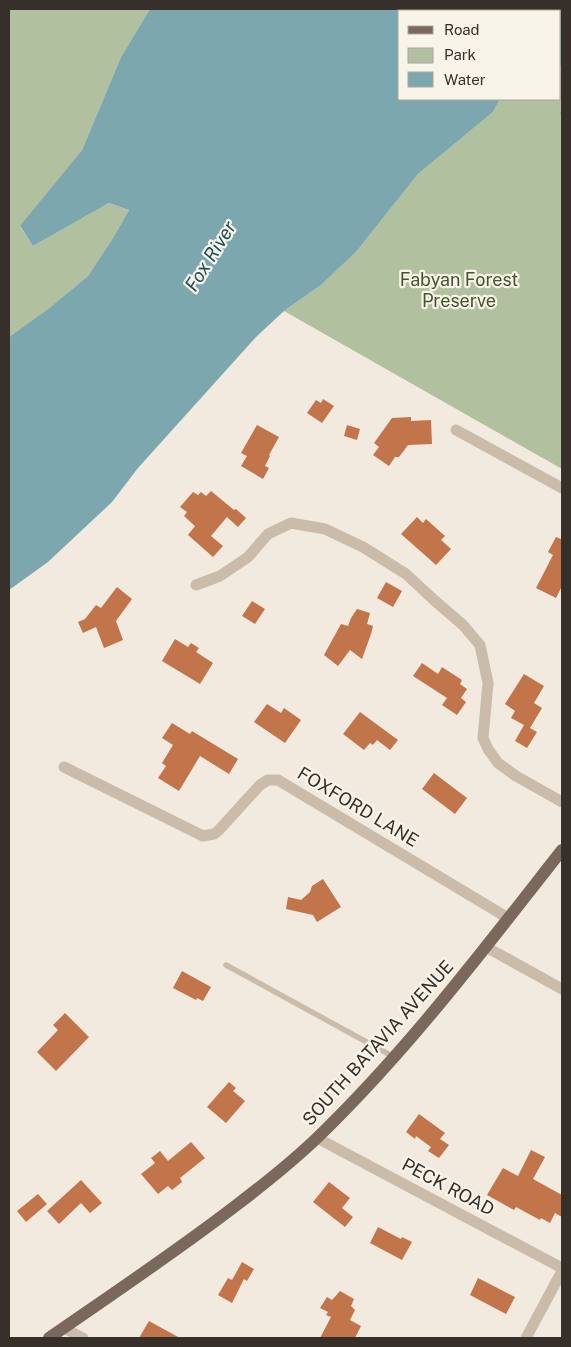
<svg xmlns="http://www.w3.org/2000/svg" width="571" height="1347" viewBox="0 0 571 1347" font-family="'Public Sans',sans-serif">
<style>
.green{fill:#b1c09e}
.water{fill:#7da7ae}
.building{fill:#c2744b}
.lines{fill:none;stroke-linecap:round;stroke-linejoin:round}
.path{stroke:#b5a694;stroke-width:2;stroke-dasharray:2.5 2.5;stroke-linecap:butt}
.lane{stroke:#cabbaa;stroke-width:5.5}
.street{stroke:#cabbaa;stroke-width:11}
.primary{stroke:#79685b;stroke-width:12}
.labels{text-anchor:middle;stroke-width:4.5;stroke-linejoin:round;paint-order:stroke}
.park-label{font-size:18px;fill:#43552e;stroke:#f9f4ea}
.street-label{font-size:18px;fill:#372f29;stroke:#f9f4ea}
.water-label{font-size:19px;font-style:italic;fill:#204e58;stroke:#f9f4ea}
</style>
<rect width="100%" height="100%" fill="#f2eade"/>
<g class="green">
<path d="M9,9H150L121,57L82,150L20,227L33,246L109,203L129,210L113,238L88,276L48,309L9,337Z"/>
<path d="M562,65V469L284,311L321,285L356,252L418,174L493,112L500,99H560V66Z"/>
</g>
<path class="water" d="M150,9H562V65L560,66V11H400V99H500L493,112L418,174L356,252L321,285L284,311L256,337L138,468L112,502L48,562L9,590V337L48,309L88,276L113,238L129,210L109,203L33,246L20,226L82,150L121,57Z"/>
<g class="building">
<path d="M323,399L334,406L322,423L307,413L316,400L321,403Z"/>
<path d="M411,417V421L431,420L432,444L408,445L399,457H395L389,466L373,455L379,447L374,443L392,418Z"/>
<path d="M257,425L279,437L269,455L270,456L265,466L269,468L263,479L241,466L247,456L241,453Z"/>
<path d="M347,425L360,429L357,440L344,436Z"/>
<path d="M211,491L234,510L236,509L246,518L238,527L227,517L211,536L223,546L213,557L188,535L195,526L184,516L187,512L180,507L193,492L198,495L201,492L206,496Z"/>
<path d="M417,517L423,523L426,519L445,536L441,540L451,549L436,565L401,534Z"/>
<path d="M562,536V586L556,598L536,588L553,555L548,552L556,537L561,539Z"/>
<path d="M386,582L402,591L393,607L377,598Z"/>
<path d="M117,587L132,599L116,621L123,640L104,648L96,627L83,633L78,622L85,619L96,605L101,608Z"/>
<path d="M252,601L265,609L255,624L242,616Z"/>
<path d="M357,609L370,613L367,624L373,626L371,634L362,659L350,650L338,666L324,655L341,624L348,626L351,618Z"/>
<path d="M175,639L188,647L191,643L199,648L196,652L213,663L200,684L162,661Z"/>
<path d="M422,663L438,674L442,667L462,680L460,684L467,689L461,698L466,702L457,715L442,705L447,698L413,676Z"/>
<path d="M524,674L544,686L534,703L542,708L530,728L537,732L527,748L515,741L524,725L511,718L515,711L505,704Z"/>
<path d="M267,704L281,713L284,708L301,720L285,743L254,722Z"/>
<path d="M360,712L398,740L390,750L377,740L373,745L370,743L364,750L343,734Z"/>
<path d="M172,723L190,734L192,731L238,759L229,774L200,756L179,791L158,778L166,766L162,763L173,745L162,738Z"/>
<path d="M434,773L467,798L455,814L422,789Z"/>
<path d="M323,879L341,907L317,922L313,915L286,909L288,897L301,900L310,892L312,886Z"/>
<path d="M182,971L211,987L203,1001L197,998L196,1000L173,988Z"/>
<path d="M65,1013L89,1037L56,1071L37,1052L58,1030L53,1025Z"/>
<path d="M229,1082L236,1088L233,1091L245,1101L226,1123L207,1107Z"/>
<path d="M419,1114L445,1133L440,1139L449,1145L439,1158L428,1151L431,1147L416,1136L415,1139L406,1132Z"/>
<path d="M191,1142L205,1158L180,1178L182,1182L172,1190L168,1186L158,1194L141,1174L155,1163L151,1158L160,1151L168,1161Z"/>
<path d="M531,1150L545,1157L533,1179L562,1195V1217L555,1213L550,1223L541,1218L540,1220L516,1207L514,1210L487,1195L503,1168L518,1176Z"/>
<path d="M81,1180L102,1203L90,1213L81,1203L59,1224L47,1211Z"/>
<path d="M329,1182L350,1198L342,1208L353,1217L345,1227L313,1202Z"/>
<path d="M38,1194L47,1204L26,1222L17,1211Z"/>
<path d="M378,1227L401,1239L402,1237L412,1242L402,1260L370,1243Z"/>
<path d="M242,1262L254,1269L247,1281L244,1279L232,1303L218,1295L228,1278L232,1280Z"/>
<path d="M478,1278L515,1297L506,1314L470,1295Z"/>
<path d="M340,1291L354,1299L351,1306L355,1310L350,1320L361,1326L355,1338H320L331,1317L326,1315L328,1312L320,1308L327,1297L332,1300Z"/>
<path d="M149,1321L180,1338H139Z"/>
</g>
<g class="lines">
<g class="path">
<path d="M9,13L14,9"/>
<path d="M562,112L560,114L562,116"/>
</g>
<path class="lane" d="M226,965L394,1057"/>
<g class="street">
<path d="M456,430L562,488"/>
<path d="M196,585L220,576L248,557L268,534L291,523L325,529L363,547L406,574L434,600L463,625L480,645L488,683L483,738L488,749L498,763L516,776L562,802"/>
<path d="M64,767L203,836L214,834L219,830L260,785L268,780H278L508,918"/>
<path d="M486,947L562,989"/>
<path d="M317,1138L562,1268"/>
<path d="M64,1328L83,1338"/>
<path d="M526,1338L562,1271"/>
</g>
<path class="primary" d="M49,1338C111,1295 174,1253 234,1207C263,1185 292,1162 318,1137C408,1050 485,948 562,850"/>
</g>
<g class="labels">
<g class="park-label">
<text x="459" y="286">Fabyan Forest<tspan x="459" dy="21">Preserve</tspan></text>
</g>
<g class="street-label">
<text transform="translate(358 807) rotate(31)" y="6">FOXFORD LANE</text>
<text transform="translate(378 1043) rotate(-48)" y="6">SOUTH BATAVIA AVENUE</text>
<text transform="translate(448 1187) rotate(28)" y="6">PECK ROAD</text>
</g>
<g class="water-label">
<text transform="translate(210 256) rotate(-58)" y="7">Fox River</text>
</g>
</g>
<rect width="571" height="1347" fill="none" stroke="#372f29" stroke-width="20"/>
<rect x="398" y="10" width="162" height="90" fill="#f9f4ea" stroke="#aba59d"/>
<rect x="408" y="26" width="25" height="8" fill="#79685b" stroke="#aba59d"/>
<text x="444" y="35" font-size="15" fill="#372f29">Road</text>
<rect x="408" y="48" width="25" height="15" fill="#b1c09e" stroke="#aba59d"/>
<text x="444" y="60" font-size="15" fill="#372f29">Park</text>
<rect x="408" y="72" width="25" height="15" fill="#7da7ae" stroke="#aba59d"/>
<text x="444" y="85" font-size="15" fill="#372f29">Water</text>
</svg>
